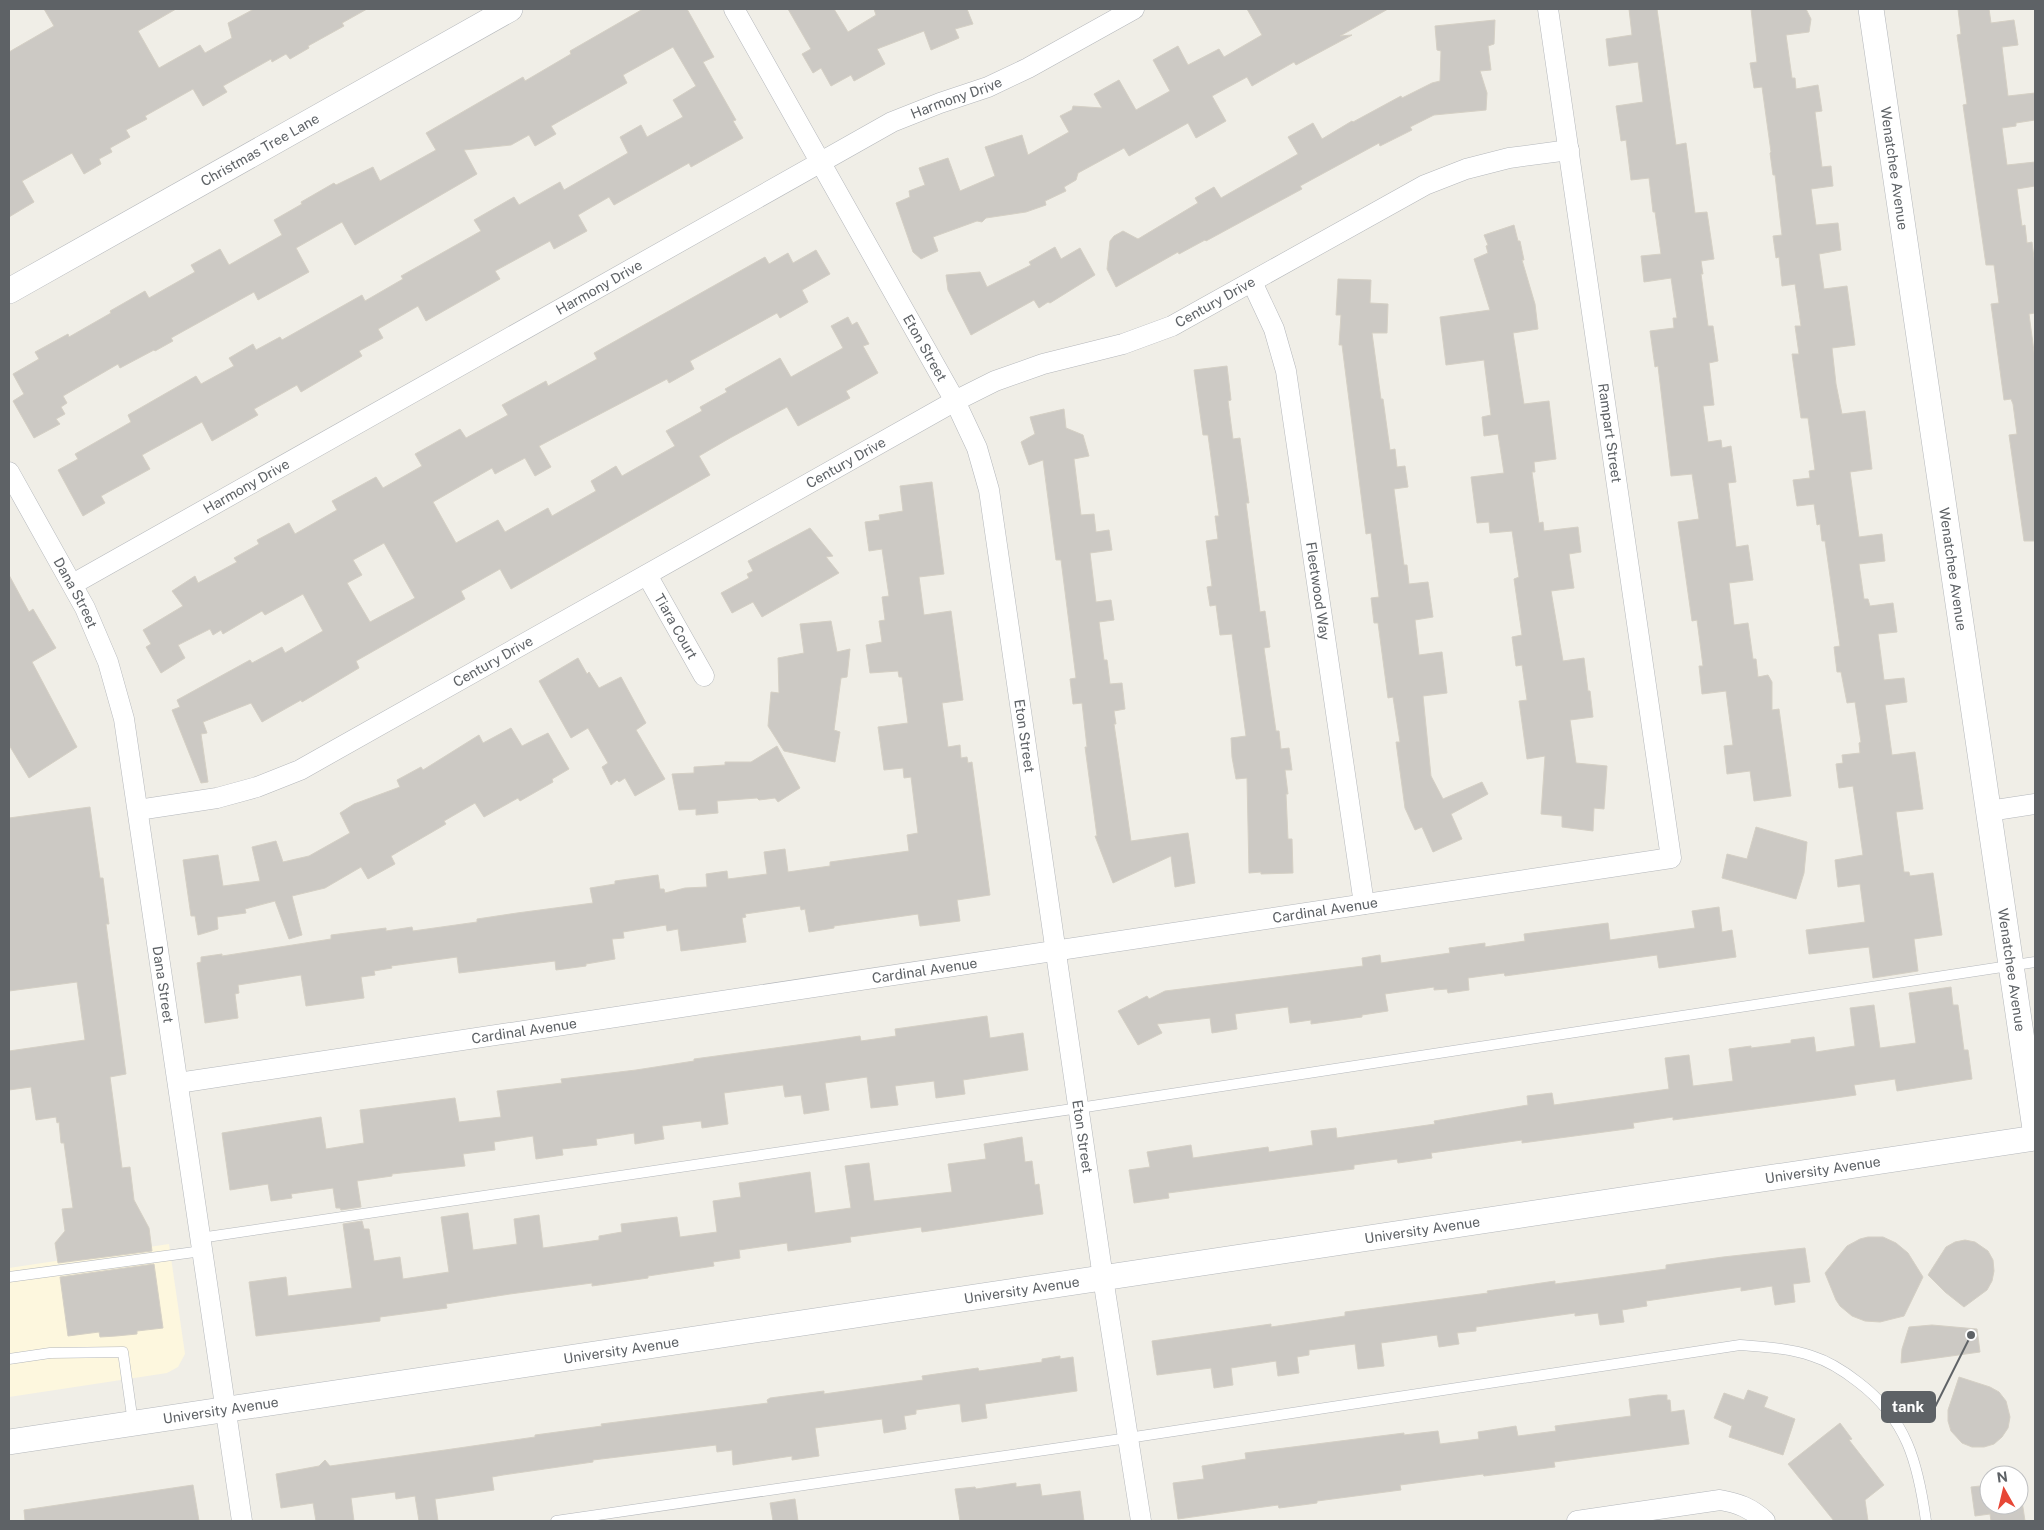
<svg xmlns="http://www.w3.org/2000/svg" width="2044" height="1530" viewBox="0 0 2044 1530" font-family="'Public Sans',sans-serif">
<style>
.commercial{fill:#fdf7de}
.building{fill:#ccc9c4;stroke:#d5d0c5;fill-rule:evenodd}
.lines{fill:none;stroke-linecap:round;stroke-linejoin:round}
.service-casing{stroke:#b4b7bb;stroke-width:11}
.minor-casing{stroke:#b4b7bb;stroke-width:21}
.tertiary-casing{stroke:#b4b7bb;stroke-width:26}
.service{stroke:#fff;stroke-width:10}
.minor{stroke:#fff;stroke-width:20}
.tertiary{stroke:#fff;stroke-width:25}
.labels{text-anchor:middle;stroke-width:4.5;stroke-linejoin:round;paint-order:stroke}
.street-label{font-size:14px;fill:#5e6266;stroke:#fff}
.leader{fill:none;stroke:#5e6266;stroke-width:2}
.callout-dot{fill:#5e6266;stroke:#fff;stroke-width:2}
.callout{fill:#5e6266;stroke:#5e6266;stroke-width:2}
.callout-label{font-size:15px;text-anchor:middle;font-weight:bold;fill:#fff}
</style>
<rect width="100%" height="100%" fill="#f0eee7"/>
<path class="commercial" d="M169,1244L185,1354L178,1367L167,1373L9,1397V1268Z"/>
<g class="building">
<path d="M44,9H176L138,31L159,68L200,45L205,53L232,38L228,23L254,9H367L342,23L344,26L308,46L309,48L290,59L286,54L272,62L271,59L223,86L227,92L203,106L193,89L145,116L147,119L126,130L130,137L110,148L112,152L99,159L101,164L84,174L72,153L22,181L34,202L9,217V52L54,26Z"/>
<path d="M643,9H687L714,57L703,62L736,120L733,121L743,138L691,167L689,163L614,205L609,197L578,215L587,231L554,249L550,241L495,271L500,279L426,321L418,306L378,329L383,338L359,351L362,356L301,392L297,385L254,409L258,415L212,441L202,422L142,455L150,469L101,496L105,503L83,516L58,470L78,459L75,454L131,422L128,415L196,376L201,384L234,366L229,358L253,344L256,350L280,337L282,340L362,295L365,301L403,279L401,276L481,231L474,220L514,197L519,205L560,182L564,190L628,153L620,137L641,125L647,137L683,117L673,100L696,86L673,47L623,75L627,83L551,126L556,134L535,146L529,135L511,145L464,150L477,174L355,245L342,222L296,248L309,272L258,300L254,292L171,338L173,341L155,351L154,350L120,368L118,364L63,396L67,403L61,407L65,414L56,419L60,424L34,438L13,401L24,394L13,374L39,359L35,352L68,334L69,337L111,313L110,311L145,291L149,298L195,272L191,265L220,249L229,265L282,235L274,220L302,204L301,202L334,183L336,185L373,167L380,181L436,150L426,133L523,77L525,81L571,54L570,51Z"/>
<path d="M788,9H834L848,32L876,15L874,9H967L973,24L955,29L959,38L931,50L924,31L877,49L885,64L854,81L851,75L831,86L821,68L813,73L802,54L811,49Z"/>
<path d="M1247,9H1388L1340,36L1352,35L1296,65L1294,62L1252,86L1247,77L1212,96L1226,121L1196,138L1188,123L1129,156L1124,148L1078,173L1076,180L1064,187L1066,191L1045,201L1046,205L1026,212L986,218L982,222L977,221L933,237L938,251L921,259L913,252L896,203L910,197L909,191L925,185L919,168L948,158L960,191L995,176L985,147L1022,135L1028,155L1069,132L1060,116L1072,110L1073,106L1102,108L1094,94L1119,80L1136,110L1170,91L1153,60L1178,46L1188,65L1219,49L1224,57L1262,35Z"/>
<path d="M1629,9H1657L1676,145L1686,143L1695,213L1707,212L1714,259L1701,261L1703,274H1701L1708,326H1713L1718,361L1709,363L1714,405L1703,406L1708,442L1721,440L1722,448L1731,446L1736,482L1728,483L1736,547L1748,545L1753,580L1729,583L1734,625L1748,623L1753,659H1756L1758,677L1768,675L1772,682V710L1779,709L1791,796L1754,801L1750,771L1727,774L1724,746L1733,745L1726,691L1702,694L1699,666H1703L1697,620L1692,621L1678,522L1699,519L1692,474L1671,476L1658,366L1655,367L1650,331L1674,328L1673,318H1677L1671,278L1644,282L1641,256L1661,254L1655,212H1653L1649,178L1631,180L1626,140L1621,141L1616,106L1643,102L1638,62L1609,66L1606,39L1632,35Z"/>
<path d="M1751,9H1806L1811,19L1809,32L1786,35L1792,78H1795L1796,89L1818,85L1822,111L1815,112L1822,167L1831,166L1833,186L1811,189L1816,225L1838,223L1841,250L1819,254L1824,289L1847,286L1855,345L1832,348L1836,384L1842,414L1865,411L1872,469L1850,472L1859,537L1882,534L1885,561L1859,564L1864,599H1868L1870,606L1893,603L1897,632L1878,634L1884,680L1904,678L1907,702L1885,705L1892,755L1915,752L1923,809L1896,812L1904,872H1909L1910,876L1933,873L1942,935L1914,939L1918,971L1873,978L1869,947L1809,954L1806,930L1865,922L1860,884L1838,887L1835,860L1863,855L1853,786L1839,788L1836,764L1843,763L1842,755L1860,753L1859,743L1861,742L1855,702L1847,703L1841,672H1837L1834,647L1840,646L1825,541H1822L1820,524L1817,525L1814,504L1797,506L1793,480L1810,478L1809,471L1815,470L1808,418H1801L1792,354H1799L1795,326H1801L1795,284L1782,286L1779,257L1776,258L1773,236L1782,235L1775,175H1773L1770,153L1771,152L1762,87L1754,88L1750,63L1757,62Z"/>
<path d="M1958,9H1989L1991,23L2014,20L2018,45L2002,47L2008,96L2035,93V120L2016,123V126L2002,128L2007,165L2035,162V186L2017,189L2022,226L2025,225L2027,243L2032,242L2035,266V313L2029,314L2035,359V541H2024L2009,435L2017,434L2013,404L2011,399L2004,400L1991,304L1999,303L1994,265H1986L1963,105L1967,104L1957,35L1961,34Z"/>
<path d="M1495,20L1494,44L1488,46L1491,70L1480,71L1487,93L1486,110L1434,115L1410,127L1412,130L1380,146L1379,143L1300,186L1302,189L1206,241L1205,240L1179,254L1178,252L1116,287L1107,269L1110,241L1114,236L1123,231L1138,239L1198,203L1195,198L1214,187L1221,198L1298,154L1288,137L1313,123L1322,139L1352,121L1353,122L1401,96L1402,98L1432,83L1440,81L1441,51L1437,50L1435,26Z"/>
<path d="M1514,225L1518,241H1520L1524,260H1522L1535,304L1538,329L1513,333L1524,404L1549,401L1556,459L1534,462L1535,472H1532L1539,523L1543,522L1544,531L1578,527L1581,552L1569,554L1574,588L1551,591L1563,661L1584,658L1588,691H1590L1593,717L1570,720L1576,763L1607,766L1604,809L1594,808L1593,831L1562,827V816L1541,814L1545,756L1527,759L1519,701L1527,700L1522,665L1516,666L1512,637L1522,635L1514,579L1519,577L1512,531L1490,533L1489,522L1477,523L1471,477L1504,473L1498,434L1484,436L1482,417L1491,415L1484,360L1446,365L1440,317L1490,310L1474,259L1488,253L1486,246L1488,245L1484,235Z"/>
<path d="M1055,247L1061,259L1080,248L1095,275L1050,303L1048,302L1039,308L1034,300L971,335L948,290L946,275L980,272L987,287L1031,265L1029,262Z"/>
<path d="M816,250L830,274L802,290L808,302L780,318L777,313L690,361L694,369L669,383L667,379L539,446L551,467L535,476L525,458L495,474L492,468L433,502L456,543L498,520L505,532L548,508L552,516L596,491L591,481L616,466L622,476L675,446L666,431L702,411L700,407L727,392L725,389L780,358L791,377L843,348L831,326L848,317L852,325L857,322L869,344L863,346L878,373L846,391L850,398L798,426L787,407L730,438L699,456L710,475L511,589L500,569L461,591L465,599L356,661L359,668L302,702L301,700L262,722L251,703L203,722L207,733L201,734L208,782L201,783L172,710L180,707L177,700L250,660L252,663L282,647L285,653L323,631L303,594L265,615L262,611L223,634L221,630L213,635L210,629L178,645L185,658L161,673L146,647L151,644L143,630L183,606L172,591L195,576L198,583L237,562L234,558L259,544L257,540L289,523L295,534L337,510L332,501L376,477L383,488L422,466L415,454L460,429L466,438L508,415L502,405L546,381L548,386L597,359L594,353L765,257L769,264L788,253L793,263ZM384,543L415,598L370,622L347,583L362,575L353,560Z"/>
<path d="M1338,279L1371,280L1370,303L1388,304L1387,333H1372L1381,399H1383L1390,450L1395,449L1397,467L1405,466L1408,487L1394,489L1404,565H1407L1409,584L1428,582L1433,617L1415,620L1419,655L1442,652L1447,693L1423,696L1431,776L1443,799L1482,782L1488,794L1451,814L1462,839L1433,852L1422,827L1415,830L1405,808L1396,742H1400L1393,697L1388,698L1378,623H1374L1371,598L1379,597L1371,533L1366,534L1342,345H1339L1341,315H1336Z"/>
<path d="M1227,366L1231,400L1228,401L1233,439L1240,438L1249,503H1246L1260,612L1265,611L1270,647L1264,648L1276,731H1279L1281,749L1289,748L1292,770H1285L1288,794H1286L1288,839H1292L1293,873L1261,874V872L1249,873L1247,778L1236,779L1232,757L1231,738L1246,736L1232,634L1220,635L1216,605L1210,606L1207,587L1212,586L1206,541L1218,539L1215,516H1219L1208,435H1203L1194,370Z"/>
<path d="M1064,409L1066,428L1083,435L1089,456L1074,459L1081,515L1094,514L1096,532L1109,530L1112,550L1090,553L1096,602L1111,600L1114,620L1099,622L1104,660H1107L1110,684L1122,683L1125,709L1114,711L1116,724H1114L1131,841L1188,833L1195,883L1175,887L1171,856L1113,883L1095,836H1097L1085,747H1087L1082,703L1073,704L1070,679L1076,678L1061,560H1056L1043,460L1029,465L1021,442L1035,434L1030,417Z"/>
<path d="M932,482L944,574L919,577L924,615L951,611L963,700L942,703L948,747L960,745L961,758L967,757L968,763L972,762L990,895L957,900L960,921L920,926L918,914L834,926V928L809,932L805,909L801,910L800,906L745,914L746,917L742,918L746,942L681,951L678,929L667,931L666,925L623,932L624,938L612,939L615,959L586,964V966L556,970L555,961L459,973L457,957L391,966L392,968L374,971L375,975L361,977L364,998L306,1006L301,975L238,985L239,993L235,994L238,1018L205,1023L197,963L201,962V957L222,954V956L331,939V935L386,928V931L412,927L413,931L477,922V919L517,913L593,903L590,888L615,884V881L658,875L660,889H664L665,893L685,888L707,887L706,874L727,871L728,879L767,874L764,852L785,849L788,872L830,866V862L909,851L907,835L918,833L911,777L904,778L903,768L884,770L878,727L908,723L902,677H899L898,671L870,673L866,645L882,642L879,621L885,620L882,597L889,596L882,549L869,551L865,522L880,520L879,515L903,511L900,486Z"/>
<path d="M810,528L833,556L826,557L839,573L762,617L753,602L732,613L721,593L749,578L747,574L753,571L748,561Z"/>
<path d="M9,575L29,612L33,609L56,648L32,662L77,747L29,778L9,745Z"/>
<path d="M831,621L837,652L850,649L847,677L841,678L834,730L840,732L835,762L784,751L768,726L771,692L779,693L778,658L804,653L800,624Z"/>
<path d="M578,658L587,674L589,672L599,688L621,677L646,723L636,730L665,779L635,796L625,778L619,782L617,780L611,785L602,767L608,763L588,728L571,738L539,681Z"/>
<path d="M511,728L522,746L548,733L569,769L552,779L553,782L520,801L518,798L484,817L475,803L444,821L446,824L391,856L395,864L368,879L361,867L325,888L292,896L302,935L289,939L275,901L245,909L246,913L217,917L218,929L198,935L195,916H191L183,860L218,855L223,886L260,881L252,847L276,841L283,862L309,856L350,833L340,813L354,804L400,787L397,780L421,767L423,770L479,735L483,743Z"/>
<path d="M777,746L800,788L778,802L775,798L759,800L757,798L717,801L718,813L696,815V809L679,810L672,774L694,773V767L725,765V762H751Z"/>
<path d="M90,807L100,878H103L109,924H106L126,1074L110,1077L115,1114L122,1168L130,1167L134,1200L149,1228L152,1251L58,1263L55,1243L65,1231L62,1209L73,1208L64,1143H61L59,1122L57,1123L56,1117L36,1120L31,1087L9,1090V1051L85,1040L77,982L9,991V818Z"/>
<path d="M1756,827L1807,842L1804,873L1796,899L1722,878L1727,854L1747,859Z"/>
<path d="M1719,907L1722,932L1732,930L1736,957L1659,968L1657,955L1505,976L1504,973L1468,978L1469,990L1448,993L1447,989L1434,990V987L1385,994L1388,1011L1362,1015V1017L1311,1024V1020L1290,1023L1288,1007L1235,1014L1237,1029L1212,1033L1210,1018L1157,1024L1162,1033L1138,1045L1118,1011L1147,996L1149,999L1165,991L1363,966L1362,958L1380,955L1381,963L1450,953L1449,948L1485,943V947L1525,941L1524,934L1608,923L1610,940L1695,928L1692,911Z"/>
<path d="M1951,987L1953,1005H1958L1964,1050H1968L1972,1079L1897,1091L1895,1079L1854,1085L1856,1095L1836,1098L1673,1120V1117L1633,1123L1634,1128L1522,1143V1140L1431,1153L1432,1158L1398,1163L1397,1159L1354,1165V1169L1168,1193L1169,1198L1134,1203L1129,1170L1150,1167L1147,1152L1191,1145L1193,1158L1268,1147L1269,1152L1313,1145L1311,1131L1336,1128L1337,1138L1435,1124L1434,1121L1528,1105L1527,1096L1552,1093L1554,1105L1669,1089L1665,1058L1689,1055L1693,1086L1733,1081L1729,1049L1751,1046V1048L1791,1043V1040L1814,1037L1816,1052L1855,1046L1850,1008L1874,1005L1880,1048L1916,1043L1909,993Z"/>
<path d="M987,1016L990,1038L1023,1033L1028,1070L963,1080L965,1094L936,1098L934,1081L895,1086L898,1105L871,1108L867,1077L825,1083L829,1110L804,1114L801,1095L785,1097L783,1085L724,1093L728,1124L702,1128L701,1121L662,1126L664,1139L635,1144L634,1133L596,1139L597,1145L562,1149L563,1155L536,1159L533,1136L494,1142L495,1150L463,1154L465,1166L392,1174V1176L357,1181L361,1207L341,1210L340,1208H336L333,1188L291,1194L292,1198L271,1201L268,1184L230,1190L222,1133L321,1117L326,1149L364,1143L360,1110L455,1098L459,1122L501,1117L497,1091L562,1083L561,1079L636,1070L694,1061V1059L819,1042L860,1036L861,1041L896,1036L895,1029Z"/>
<path d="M1022,1137L1025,1162L1032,1161L1035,1185L1039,1184L1043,1214L922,1232L921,1227L850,1237L851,1242L788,1251L787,1243L739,1250L740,1258L713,1262L714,1266L648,1276V1278L592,1286V1283L510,1294L446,1304L447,1308L380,1317V1321L256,1336L249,1282L286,1277L288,1296L352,1288L343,1224L362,1221L364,1229H369L374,1261L400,1257L403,1279L449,1272L441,1217L468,1213L473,1250L517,1244L514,1219L539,1215L543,1248L599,1240V1236L622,1232L621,1224L677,1217L680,1237L717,1232L713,1201L741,1197L739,1183L810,1172L815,1213L851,1208L845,1166L869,1163L874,1201L952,1192L948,1164L986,1159L984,1144Z"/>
<path d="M1868,1237H1883L1896,1243L1908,1253L1923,1277L1904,1316L1880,1322L1865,1321L1852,1316L1840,1306L1836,1300L1825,1273L1847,1246L1860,1239Z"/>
<path d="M1965,1240L1975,1242L1988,1251L1993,1260L1994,1271L1992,1281L1987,1290L1964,1307L1945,1292L1928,1275L1946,1247L1955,1242Z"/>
<path d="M1805,1248L1810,1282L1793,1284L1795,1302L1775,1305L1772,1286L1741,1291V1287L1646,1301L1647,1306L1622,1310L1624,1322L1600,1325L1598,1313L1575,1316V1313L1476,1327V1331L1457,1333L1459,1344L1439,1347L1437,1335L1381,1343L1384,1366L1358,1369L1355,1344L1309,1350V1355L1297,1357L1299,1373L1278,1376L1276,1361L1231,1368L1233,1385L1214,1388L1211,1368L1157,1375L1152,1341L1271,1324V1327L1345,1316V1312L1488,1293L1487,1291L1555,1281V1284L1666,1269V1265L1723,1257Z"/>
<path d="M154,1264L163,1328L137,1331V1334L116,1336L100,1337L99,1332L68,1336L60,1277Z"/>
<path d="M1932,1325L1977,1329L1980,1352L1901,1363L1902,1349L1909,1327Z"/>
<path d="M1060,1356V1359L1073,1357L1077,1391L985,1404L987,1418L962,1422L960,1404H957L916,1410V1414L904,1416L906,1429L884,1433L882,1419L815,1428L819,1456L792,1460V1456L733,1465L732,1450L717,1452L716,1445L593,1460V1462L503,1475L492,1477L494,1490L435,1499L438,1521H419L415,1496L396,1499L395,1492L351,1498L354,1521H316L313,1503L281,1508L276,1474L319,1466L325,1460L330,1466L445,1450L535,1437V1435L602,1426L601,1424L768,1403L767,1400L770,1398L824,1391V1394L923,1380L922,1376L978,1368L979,1371L1042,1362V1359Z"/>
<path d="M1959,1377L1990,1387L1999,1392L2006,1401L2010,1417L2008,1428L2002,1437L1994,1444L1984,1447H1972L1962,1443L1951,1431L1948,1421V1410Z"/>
<path d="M1748,1390L1768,1397L1764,1407L1795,1419L1783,1455L1729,1437L1732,1426L1714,1418L1724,1393L1744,1400Z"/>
<path d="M1658,1395H1667V1400H1670L1671,1412L1684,1410L1689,1444L1554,1462L1555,1467L1484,1476L1483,1474L1400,1485L1401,1490L1317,1501V1503L1279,1508L1278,1505L1178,1519L1173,1483L1204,1479L1202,1466L1246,1459L1245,1453L1404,1433V1435L1438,1431L1440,1444L1479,1439L1478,1432L1516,1426L1518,1436L1556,1431L1555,1426L1631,1416L1629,1399Z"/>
<path d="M1840,1423L1852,1439L1849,1440L1884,1485L1865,1500L1868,1521H1834L1788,1464Z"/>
<path d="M2019,1481L2025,1521H1991L1990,1514L1975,1516L1971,1487L1989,1485V1505H2019Z"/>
<path d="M1016,1483V1487L1040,1484L1042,1496L1080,1491L1084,1521H960L955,1489L975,1487L976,1489Z"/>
<path d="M193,1485L199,1521H25L24,1510Z"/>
<path d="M795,1499L798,1521H773L770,1503Z"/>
</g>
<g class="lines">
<defs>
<g id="service">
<path d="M200,1238L1079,1108L2035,962"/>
<path d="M9,1277L202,1251"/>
<path d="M9,1359L50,1353L123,1352L133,1423"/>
<path d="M556,1521L1128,1438L1740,1345C1764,1347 1789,1348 1812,1356C1828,1361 1844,1371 1858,1382C1907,1419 1918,1463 1926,1521"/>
</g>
<g id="minor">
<path id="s1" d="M734,9L955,401L977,448L989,490L1103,1278L1141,1521"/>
<path id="s2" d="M1252,282L1274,329L1286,371L1364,904"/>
<path id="s3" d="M9,472L85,608L108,662L124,719L242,1521"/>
<path id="s4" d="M647,575L704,676"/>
<path id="s5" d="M73,584L892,122L940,103L988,87L1028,68L1134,9"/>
<path id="s6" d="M138,810L217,798L257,787L300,770L955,401L995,381L1043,364L1123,344L1172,326L1425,185L1466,169L1509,158L1569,150"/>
<path d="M1989,811L2035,804"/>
<path id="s7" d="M178,1083L1671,858L1548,9"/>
<path d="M1577,1521L1720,1500C1738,1503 1751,1508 1765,1521"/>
</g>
<g id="tertiary">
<path id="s8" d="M1871,9L2035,1129"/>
<path id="s9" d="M9,291L510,9"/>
<path id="s10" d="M9,1442L2035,1138"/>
</g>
</defs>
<use href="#service" class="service-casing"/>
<use href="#minor" class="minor-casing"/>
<use href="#tertiary" class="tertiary-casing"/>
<use href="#service" class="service"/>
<use href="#minor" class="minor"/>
<use href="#tertiary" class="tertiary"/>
</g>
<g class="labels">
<g class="street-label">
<text dy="5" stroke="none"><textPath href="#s5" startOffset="1009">Harmony Drive</textPath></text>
<text dy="5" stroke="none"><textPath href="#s9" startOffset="288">Christmas Tree Lane</textPath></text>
<text dy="5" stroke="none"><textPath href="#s8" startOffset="161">Wenatchee Avenue</textPath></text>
<text dy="5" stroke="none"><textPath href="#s5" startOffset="604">Harmony Drive</textPath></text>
<text dy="5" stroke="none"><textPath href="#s6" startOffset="1199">Century Drive</textPath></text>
<text dy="5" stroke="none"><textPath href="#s1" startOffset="389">Eton Street</textPath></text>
<text transform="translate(1610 433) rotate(82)" y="5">Rampart Street</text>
<text dy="5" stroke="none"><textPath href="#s6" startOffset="794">Century Drive</textPath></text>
<text dy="5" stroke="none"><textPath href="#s5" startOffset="199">Harmony Drive</textPath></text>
<text dy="5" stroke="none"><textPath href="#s8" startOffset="566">Wenatchee Avenue</textPath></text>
<text dy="5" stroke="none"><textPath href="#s2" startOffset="318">Fleetwood Way</textPath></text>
<text dy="5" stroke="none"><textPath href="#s3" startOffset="138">Dana Street</textPath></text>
<text dy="5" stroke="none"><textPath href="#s4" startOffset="59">Tiara Court</textPath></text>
<text dy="5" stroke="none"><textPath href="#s6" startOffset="389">Century Drive</textPath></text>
<text dy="5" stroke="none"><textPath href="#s1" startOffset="794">Eton Street</textPath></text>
<text dy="5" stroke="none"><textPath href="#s7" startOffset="1160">Cardinal Avenue</textPath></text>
<text dy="5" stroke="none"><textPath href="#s7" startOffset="755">Cardinal Avenue</textPath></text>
<text dy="5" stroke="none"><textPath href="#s8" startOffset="971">Wenatchee Avenue</textPath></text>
<text dy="5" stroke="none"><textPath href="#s3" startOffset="542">Dana Street</textPath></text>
<text dy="5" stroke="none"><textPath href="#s7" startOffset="350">Cardinal Avenue</textPath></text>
<text dy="5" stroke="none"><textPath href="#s1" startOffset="1199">Eton Street</textPath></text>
<text dy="5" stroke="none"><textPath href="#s10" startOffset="1834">University Avenue</textPath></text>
<text dy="5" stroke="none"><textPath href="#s10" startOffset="1429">University Avenue</textPath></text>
<text dy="5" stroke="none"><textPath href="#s10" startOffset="1024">University Avenue</textPath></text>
<text dy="5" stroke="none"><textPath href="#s10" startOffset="619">University Avenue</textPath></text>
<text dy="5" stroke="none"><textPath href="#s10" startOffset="214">University Avenue</textPath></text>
</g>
</g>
<path class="leader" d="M1971 1335L1935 1407"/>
<circle class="callout-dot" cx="1971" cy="1335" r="5"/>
<rect class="callout" x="1882" y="1392" width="53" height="30" rx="5"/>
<g class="callout-label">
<text x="1908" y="1412">tank</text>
</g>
<rect width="2044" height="1530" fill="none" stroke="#5e6266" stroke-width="20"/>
<g transform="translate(2004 1490) rotate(352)"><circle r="24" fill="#ffffff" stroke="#bfc0c2"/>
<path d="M0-4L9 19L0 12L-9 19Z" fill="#e74736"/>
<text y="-8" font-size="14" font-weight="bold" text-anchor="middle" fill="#5e6266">N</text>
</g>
</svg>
